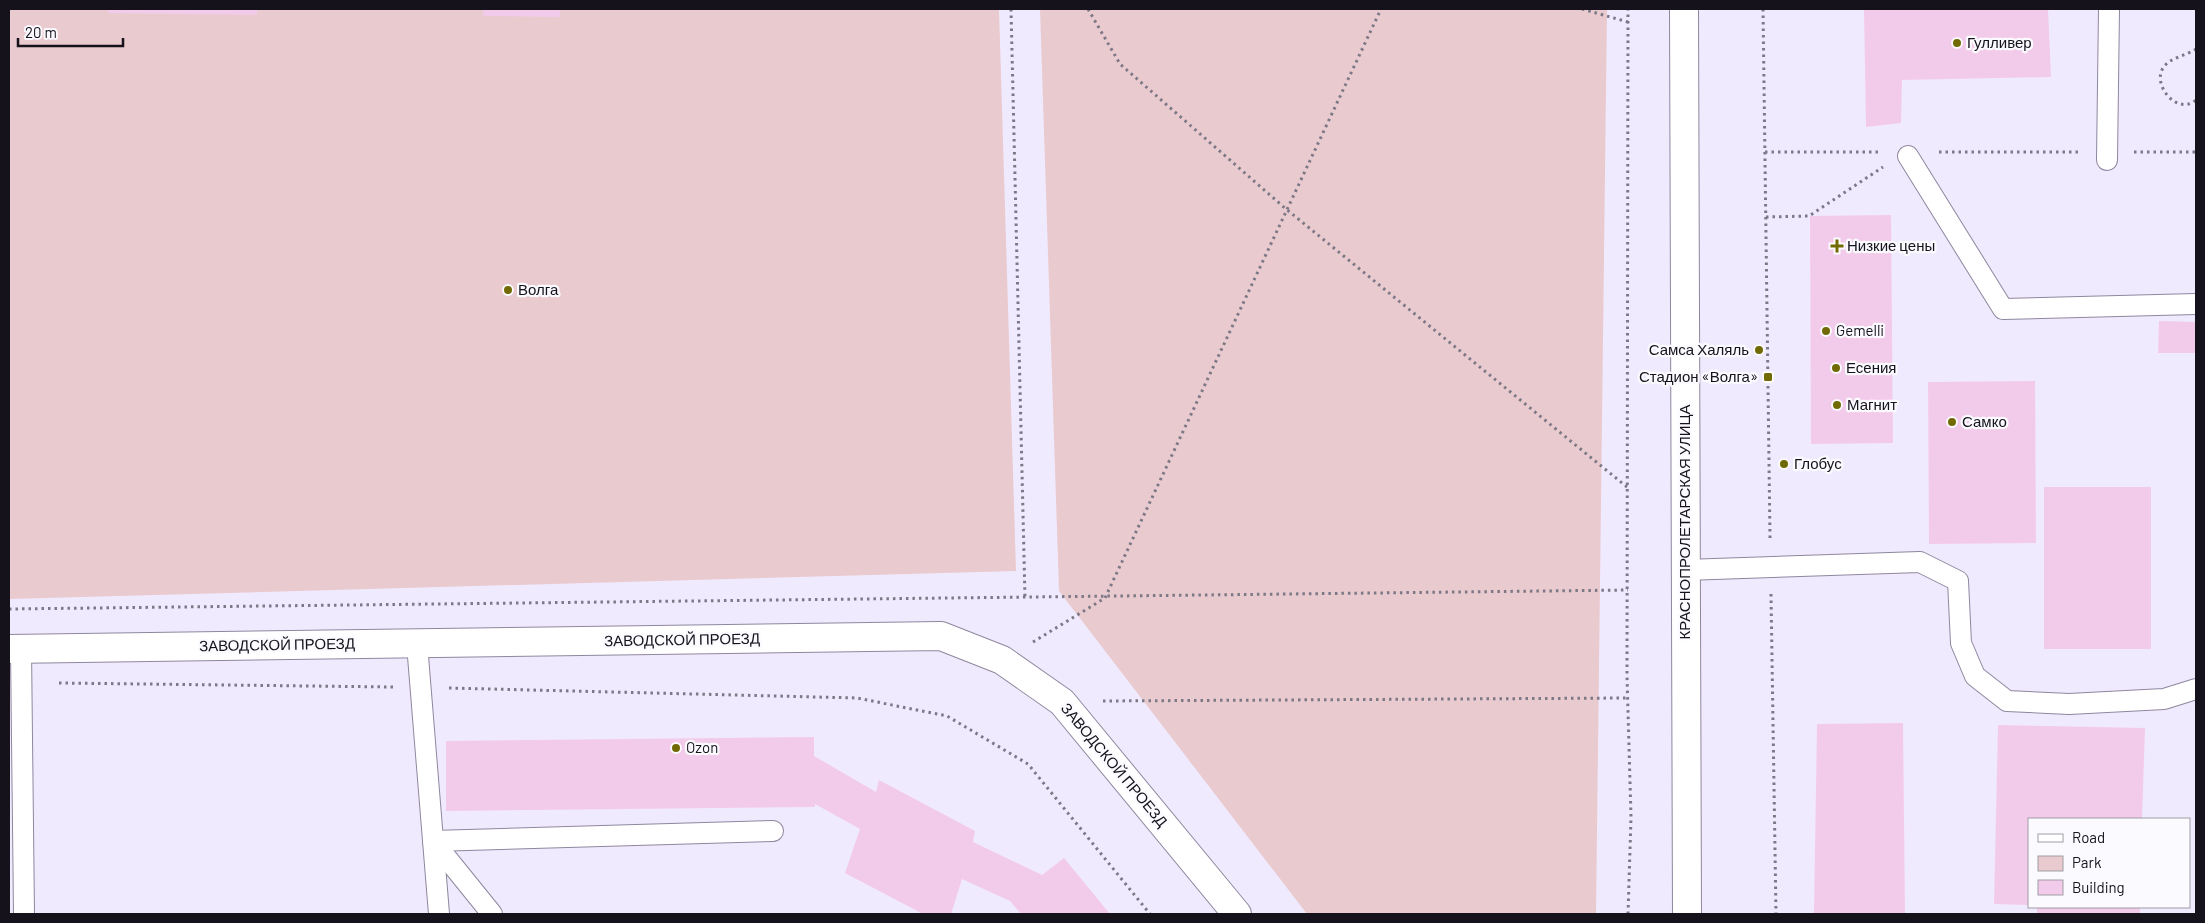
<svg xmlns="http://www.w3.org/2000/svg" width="2205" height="923" viewBox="0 0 2205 923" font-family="Barlow,sans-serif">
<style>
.green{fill:#e9cacf}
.building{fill:#f3cbea}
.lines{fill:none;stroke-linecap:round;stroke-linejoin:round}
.lane-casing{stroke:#8f879e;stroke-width:22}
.secondary-casing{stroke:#8f879e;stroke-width:30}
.path{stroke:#7d7886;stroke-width:3;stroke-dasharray:2.5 4;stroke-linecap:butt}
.lane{stroke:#fff;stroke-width:20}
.secondary{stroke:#fff;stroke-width:28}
.poi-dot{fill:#716a04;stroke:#fbfaff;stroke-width:2}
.labels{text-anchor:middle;stroke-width:4.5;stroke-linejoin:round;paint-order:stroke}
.poi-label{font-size:15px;fill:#15121b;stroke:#fbfaff;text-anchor:start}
.street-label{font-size:15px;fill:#15121b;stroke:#fbfaff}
</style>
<rect width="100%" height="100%" fill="#f0eafe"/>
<g class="green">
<path d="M9,9H999L1016,571L9,599Z"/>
<path d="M1040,9H1607L1596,914H1307L1059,591Z"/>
</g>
<g class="building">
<path d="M108,9H257V15L108,13Z"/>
<path d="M483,9H560V17L483,16Z"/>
<path d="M1864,9H2048L2051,77L1902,80L1901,123L1866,127Z"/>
<path d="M1891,215L1893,443L1811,444L1810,216Z"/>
<path d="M2159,321L2196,322V353H2158Z"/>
<path d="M2035,381L2036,543L1929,544L1928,382Z"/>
<rect x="2044" y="487" width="107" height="162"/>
<path d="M1903,723L1905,914H1814L1817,724Z"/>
<path d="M1998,725L2145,728L2142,819H2029V905L1994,904Z"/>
<path d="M814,737V756L876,792L879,780L975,831L973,842L1042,875L1064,858L1110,914H1021L1010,901L962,879L951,914H923L845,873L860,829L815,804V788V807L446,811V741Z"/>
<rect x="2037" y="907" width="103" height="7"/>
</g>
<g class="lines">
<defs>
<g id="lane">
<path d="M1908,156L2003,309L2196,304"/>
<path d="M2107,160L2109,9"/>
<path d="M1685,570L1920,562L1958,581L1961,643L1975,676L2007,701L2069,704L2164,699L2196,689"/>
<path d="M417,644L439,914"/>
<path d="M21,649L24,914"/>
<path d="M492,914L433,841L773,831"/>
</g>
<g id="secondary">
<path d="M1684,9L1687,914"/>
<path d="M9,649L941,636L1002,660L1062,702L1237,914"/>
</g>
</defs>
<use href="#lane" class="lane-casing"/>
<use href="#secondary" class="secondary-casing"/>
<g class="path">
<path d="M1011,9L1025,598"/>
<path d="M1088,9L1120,64L1286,209L1627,487"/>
<path d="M1582,9L1628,22"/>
<path d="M1763,9L1770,538"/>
<path d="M2196,49C2186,56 2170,57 2163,68C2152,85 2177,116 2196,100"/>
<path d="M1765,152H1881"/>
<path d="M1939,152H2078"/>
<path d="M2134,152H2196"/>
<path d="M1766,217L1809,216L1883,167"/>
<path d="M1771,594L1776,914"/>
<path d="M9,609L1628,590"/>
<path d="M1033,642L1105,598L1381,9"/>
<path d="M59,683L393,687"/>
<path d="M449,688L857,698L947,716L1028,764L1150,914"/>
<path d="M1103,701L1627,698"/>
<path d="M1628,914L1631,817L1627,676L1628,9"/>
</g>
<use href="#lane" class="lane"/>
<use href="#secondary" class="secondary"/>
</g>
<g class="poi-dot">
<circle cx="1957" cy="43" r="5"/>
<path d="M1834.5 238.5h5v5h5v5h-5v5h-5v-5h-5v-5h5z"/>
<circle cx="508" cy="290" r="5"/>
<circle cx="1826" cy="331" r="5"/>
<circle cx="1759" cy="350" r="5"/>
<circle cx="1836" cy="368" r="5"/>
<rect x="1763" y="372" width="10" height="10" rx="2.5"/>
<circle cx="1837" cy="405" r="5"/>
<circle cx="1952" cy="422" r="5"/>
<circle cx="1784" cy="464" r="5"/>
<circle cx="676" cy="748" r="5"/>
</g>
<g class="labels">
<g class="poi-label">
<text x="1967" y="48">Гулливер</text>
<text x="1847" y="251">Низкие цены</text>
<text x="518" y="295">Волга</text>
<text x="1836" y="336">Gemelli</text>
<text x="1749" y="355" text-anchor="end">Самса Халяль</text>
<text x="1846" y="373">Есения</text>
<text x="1758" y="382" text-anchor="end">Стадион «Волга»</text>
<text x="1847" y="410">Магнит</text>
<text x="1962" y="427">Самко</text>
<text x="1794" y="469">Глобус</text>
<text x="686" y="753">Ozon</text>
</g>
<g class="street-label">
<text transform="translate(1685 522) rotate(-90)" y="5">КРАСНОПРОЛЕТАРСКАЯ УЛИЦА</text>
<text transform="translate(682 640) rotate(-1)" y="5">ЗАВОДСКОЙ ПРОЕЗД</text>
<text transform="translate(277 645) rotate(-1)" y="5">ЗАВОДСКОЙ ПРОЕЗД</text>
<text transform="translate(1114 765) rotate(50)" y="5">ЗАВОДСКОЙ ПРОЕЗД</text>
</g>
</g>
<rect width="2205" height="923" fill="none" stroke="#15121b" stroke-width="20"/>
<rect x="2028" y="818" width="162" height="90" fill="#fbfaff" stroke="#9f9da4"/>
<rect x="2038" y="834" width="25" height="8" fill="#ffffff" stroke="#9f9da4"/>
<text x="2072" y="843" font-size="15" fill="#15121b">Road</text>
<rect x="2038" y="856" width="25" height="15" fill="#e9cacf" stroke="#9f9da4"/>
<text x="2072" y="868" font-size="15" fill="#15121b">Park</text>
<rect x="2038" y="880" width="25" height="15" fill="#f3cbea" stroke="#9f9da4"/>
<text x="2072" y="893" font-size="15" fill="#15121b">Building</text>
<path d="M18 38v8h105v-8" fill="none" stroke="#15121b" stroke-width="2.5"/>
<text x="25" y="38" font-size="15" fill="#15121b" stroke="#fbfaff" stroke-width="4" paint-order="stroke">20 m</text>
</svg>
